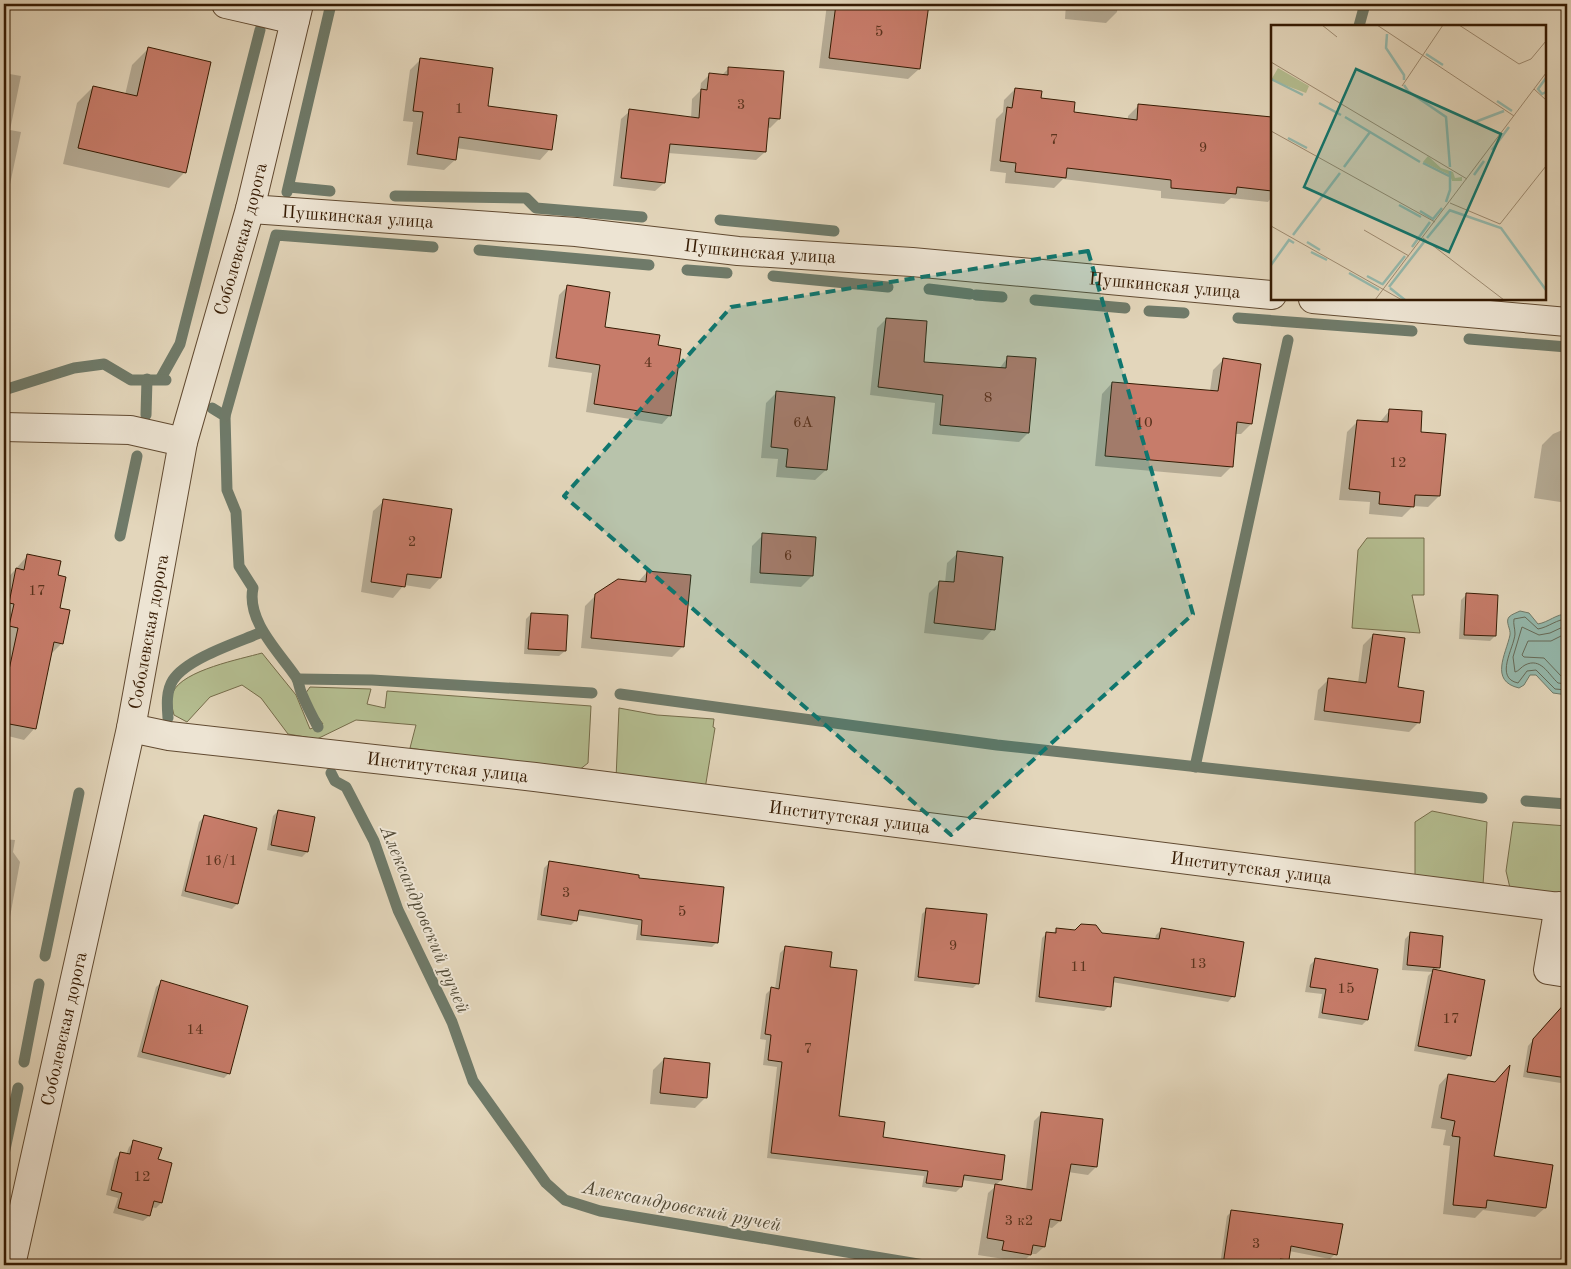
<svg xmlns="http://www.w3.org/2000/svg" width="1571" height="1269" viewBox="0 0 1571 1269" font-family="'Old Standard TT',serif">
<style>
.green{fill:#b4bd90;stroke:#756c4a}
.water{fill:#95b9ad;stroke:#6f7a69}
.shadow{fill:#0003}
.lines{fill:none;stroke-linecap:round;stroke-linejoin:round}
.shore{stroke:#666a58;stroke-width:1}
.stream{stroke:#6f7a69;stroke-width:11}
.building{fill:#c77c6a;stroke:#361b03}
.minor-casing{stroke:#614a31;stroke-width:30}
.minor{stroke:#ede4d3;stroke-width:28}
.marked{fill:#0f766e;fill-opacity:0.2;stroke:#0f766e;stroke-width:4;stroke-dasharray:10 6;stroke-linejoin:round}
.labels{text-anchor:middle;stroke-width:4;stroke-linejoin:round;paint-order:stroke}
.number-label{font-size:15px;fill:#5a331d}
.street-label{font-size:18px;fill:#361b03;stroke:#ede4d3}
.water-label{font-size:19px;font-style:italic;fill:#524a36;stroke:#ede4d3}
.inset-river{fill:none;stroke:#95b9ad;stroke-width:2.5}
.inset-road{fill:none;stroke:#9e8b71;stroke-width:1}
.view{fill:#0f766e;fill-opacity:0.15;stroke:#0f766e;stroke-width:2.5}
.inset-edge{fill:none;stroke:#361b03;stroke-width:2.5}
</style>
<rect width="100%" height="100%" fill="#e3d6bb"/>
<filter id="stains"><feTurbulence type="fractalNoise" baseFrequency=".004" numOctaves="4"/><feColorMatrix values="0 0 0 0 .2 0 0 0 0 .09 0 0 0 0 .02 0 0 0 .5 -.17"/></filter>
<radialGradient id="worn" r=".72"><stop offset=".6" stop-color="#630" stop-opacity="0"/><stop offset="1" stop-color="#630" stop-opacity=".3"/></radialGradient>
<g class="green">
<path d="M1367,538H1424V595H1412L1420,633L1352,628L1358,550Z"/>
<path d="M262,653L296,695L310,729L323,724L303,697L310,687L371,689L367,704L385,708L387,691L591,706L588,763L574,774L410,748L416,725L356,720L317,739L288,734L261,698L242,685L210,697L187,722L174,715C172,707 170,699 173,692C183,670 241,659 262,653Z"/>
<path d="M619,708L657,715L714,719L713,727L715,728L705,789L616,779Z"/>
<path d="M1432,811L1487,822L1483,885L1422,882L1415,874V822Z"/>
<path d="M1513,822L1567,826V895L1510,888L1506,871Z"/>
</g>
<path class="water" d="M1520,611L1529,613L1538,624C1549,622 1556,614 1567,614V695L1553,693L1536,675H1530L1524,685L1519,688C1489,681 1506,654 1510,635C1511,629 1505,622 1509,617C1512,614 1516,613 1520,611Z"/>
<g class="shadow">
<path d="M827,4H928L919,69L908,79L819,68Z"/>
<path d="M1066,4H1118L1117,12L1106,23L1065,19Z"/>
<path d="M148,49L185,172L169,188L63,164L77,103L93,87L125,95L132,65Z"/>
<path d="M421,59L486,107L550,149L540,160L456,148L455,160L444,170L407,165L413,122L403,121L410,70Z"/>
<path d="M729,68L779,119L770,128L767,127L765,152L756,160L668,153L664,183L655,191L613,186L621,119L630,111L691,119L692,99L700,91L701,83L709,75L721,76Z"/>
<path d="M4,73L21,76L10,130L21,132L4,213Z"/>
<path d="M1015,89L1073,113L1128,120V116L1139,105L1272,118V197L1268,202L1231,198L1224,204L1161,198V191L1063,179L1054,188L1005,183L1006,173L990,171L996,119L1003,112L1004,100Z"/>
<path d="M1567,196V223H1565Z"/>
<path d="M567,287L604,328L657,346L670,415L662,424L586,412L592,373L548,367L559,295Z"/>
<path d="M886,319L923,363L999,369L1008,357L1028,433L1019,442L932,434L935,403L870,395L877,328Z"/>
<path d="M1224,359L1251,424L1241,434H1235L1231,467L1221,477L1095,466L1102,394L1112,383L1210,391L1213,370Z"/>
<path d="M776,393L826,470L815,480L776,477L778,459L761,458L766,403Z"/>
<path d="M1390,410L1420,433L1439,496L1428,507L1413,506L1402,517L1369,514L1370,502L1339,500L1347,432L1358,421L1379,423Z"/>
<path d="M1567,428V503L1534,498L1542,445L1553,434Z"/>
<path d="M384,501L440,578L430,589L404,585L393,598L361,592L373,511Z"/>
<path d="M763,535L812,576L801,587L750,583L752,546Z"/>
<path d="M958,553L993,629L983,640L924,633L929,593L940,582L945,583L947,563Z"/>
<path d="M28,555L57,576L62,643L50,655L34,729L24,740L4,735V656L8,638L4,637V590L6,580Z"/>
<path d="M647,572L683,646L672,657L581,648L585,606L596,595L638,582Z"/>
<path d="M1466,595L1495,636L1490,641L1459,639L1461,600Z"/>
<path d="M531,614L565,651L559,656L524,654L526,619Z"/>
<path d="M1373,635L1397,688L1419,722L1409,732L1314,720L1318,690L1328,680L1358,683L1363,645Z"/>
<path d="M278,811L307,852L302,857L267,850L273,816Z"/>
<path d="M205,816L237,904L232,909L181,896L199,822Z"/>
<path d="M4,839L15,840L13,852L20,862L8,928L4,932Z"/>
<path d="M549,863L637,880L717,942L712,947L636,940L638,925L577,915L576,920L571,925L537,920L544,868Z"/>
<path d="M927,909L978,983L973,988L914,981L922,914Z"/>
<path d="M1057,929L1155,939L1156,935L1161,930L1233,996L1228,1002L1112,982L1109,1006L1104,1011L1035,1002L1042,938L1047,933L1052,934Z"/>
<path d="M1410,934L1439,967L1435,971L1470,1055L1465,1060L1414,1051L1428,976L1432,972L1402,970L1405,939Z"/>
<path d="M785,948L829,968L837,1118L882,1138L1001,1180L996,1185L962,1180L961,1187L956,1192L922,1187L924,1176L767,1158L777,1067L763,1065L766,1040L760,1039L766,994L771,989H775L780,953Z"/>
<path d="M1315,960L1367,1020L1362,1025L1318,1018L1322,994L1305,992L1310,965Z"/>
<path d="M162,982L229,1073L224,1078L137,1057L156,987Z"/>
<path d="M1567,1002V1084L1523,1077L1528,1046Z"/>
<path d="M664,1059L706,1097L695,1108L650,1104L653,1070Z"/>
<path d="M1448,1075L1493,1157L1545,1208L1535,1217L1483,1210L1475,1218L1443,1214L1450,1146L1443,1145L1446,1130L1431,1128L1439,1085Z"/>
<path d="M1042,1113L1096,1167L1088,1175L1068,1172L1060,1221L1052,1228L1047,1227L1044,1247L1036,1254H1031L1023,1262L978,1255L988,1193L996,1186L1026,1190L1034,1121Z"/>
<path d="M134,1142L157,1160L161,1203L156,1208L151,1207L149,1216L143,1221L113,1213L118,1198L106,1195L115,1159L121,1153L126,1155L129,1147Z"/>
<path d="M1232,1211L1335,1254L1330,1259L1289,1251L1288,1260L1283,1265H1220L1227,1216Z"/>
</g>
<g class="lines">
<g class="shore">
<path d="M1567,619C1557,619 1549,627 1538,629L1525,617L1514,619C1513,624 1515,628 1515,634C1514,648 1494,678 1518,683L1527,671L1536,670L1555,689L1567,690"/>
<path d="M1567,625L1550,633L1539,635L1522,627L1513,657L1515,672C1519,671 1521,667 1525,665C1541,657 1548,674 1558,683L1567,684"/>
<path d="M1567,633L1551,641H1528L1522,655L1524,657L1544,658L1561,676H1567"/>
</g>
<g class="stream">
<path d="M1359,26L1365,4"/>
<path d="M289,187L330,191"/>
<path d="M287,192L331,4"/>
<path d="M395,196L526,198L536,208L642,217"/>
<path d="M720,220L834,231"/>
<path d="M479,250L649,265"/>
<path d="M687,270L727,273"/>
<path d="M773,276L888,287"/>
<path d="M929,289L970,294"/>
<path d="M976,295L1002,297"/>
<path d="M1035,300L1125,308"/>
<path d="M1149,311L1184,313"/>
<path d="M1238,318L1412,331"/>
<path d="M1469,339L1567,347"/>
<path d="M161,378L180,344L260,30"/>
<path d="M4,390L74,368L104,364L131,380H166"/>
<path d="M212,408L225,416L227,490L236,512L239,566L253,588C246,621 280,653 296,677C299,682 299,687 301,692C306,704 312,716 318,727"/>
<path d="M146,415L147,379"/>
<path d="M225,416L276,235L433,247"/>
<path d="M120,536L137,456"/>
<path d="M298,679L372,680L592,693"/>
<path d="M620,694L997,745L1482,798"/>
<path d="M168,718C167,705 166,691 173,680C187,658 239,642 262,632"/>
<path d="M1195,767L1288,340"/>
<path d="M331,773L335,781L346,787L374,841L398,910L452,1022L473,1081L546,1183L565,1200L600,1211L924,1265"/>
<path d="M1526,801L1567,804"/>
<path d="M45,956L79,793"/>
<path d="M24,1062L39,984"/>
<path d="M4,1154L18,1088"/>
</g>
</g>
<g class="building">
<path d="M836,4H929L920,69L829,58Z"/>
<path d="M148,47L211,62L186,173L78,148L93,86L137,96Z"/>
<path d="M420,58L493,68L488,106L557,115L552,150L459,137L456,160L417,154L423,112L413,111Z"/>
<path d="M728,67L784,71L780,119L769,118L766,152L670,144L665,183L621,178L629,109L699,118L701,89L707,90L709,73L728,75Z"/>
<path d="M1015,88L1042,91L1041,98L1075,102L1074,112L1137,120L1138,104L1272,117V191L1237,187L1236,194L1171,188V180L1067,168L1066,178L1015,172L1016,163L1000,161L1007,107L1012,108Z"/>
<path d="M567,285L610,292L605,327L660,335L658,345L681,349L671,416L594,404L600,365L556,358Z"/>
<path d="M886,318L927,321L924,362L1006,368L1007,356L1036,358L1029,433L940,425L943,395L878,387Z"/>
<path d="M1223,358L1261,364L1252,424L1237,422L1233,467L1105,456L1112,382L1218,391Z"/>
<path d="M776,391L835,397L827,470L786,467L788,449L771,447Z"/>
<path d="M1389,409L1422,411L1421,432L1446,434L1440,496L1415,495L1414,507L1379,504L1380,492L1349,489L1357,420L1388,422Z"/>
<path d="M383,499L452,509L441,578L407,574L405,587L371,582Z"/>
<path d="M762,533L816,537L813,576L760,573Z"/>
<path d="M957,551L1003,557L995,630L934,623L939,581L954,582Z"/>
<path d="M27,554L61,561L58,575L66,577L60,608L70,610L63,644L54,642L36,729L4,723V693L18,628L9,626L14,604L9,603L16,568L24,570Z"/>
<path d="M647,571L691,575L684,647L591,638L595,594L618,579L646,582Z"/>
<path d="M1466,593L1498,595L1496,636L1464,635Z"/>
<path d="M531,613L568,615L566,651L528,649Z"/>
<path d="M1373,634L1405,638L1398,687L1424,691L1420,723L1324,711L1328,678L1366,683Z"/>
<path d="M278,810L315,817L308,852L271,845Z"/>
<path d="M204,815L257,828L238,904L185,891Z"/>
<path d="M549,861L639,875V878L724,887L718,943L641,935L642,920L579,910L577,921L541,915Z"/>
<path d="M926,908L987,914L979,984L918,977Z"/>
<path d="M1081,924L1096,925L1102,933L1159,939L1161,928L1244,942L1235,997L1114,977L1111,1007L1039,997L1046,932L1056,933V928L1075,930Z"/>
<path d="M1410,932L1443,936L1440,968L1407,965Z"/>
<path d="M785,946L832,952L830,967L857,970L839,1116L885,1122L883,1137L1005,1155L1002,1180L964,1175L962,1187L926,1183L928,1171L771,1153L782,1062L768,1060L771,1035L765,1034L771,987L779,989Z"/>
<path d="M1315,958L1378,969L1368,1020L1322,1013L1326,989L1310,987Z"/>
<path d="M1433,969L1485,980L1471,1056L1418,1046Z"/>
<path d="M161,980L248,1006L230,1074L142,1052Z"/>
<path d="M1567,1001V1078L1527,1072L1533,1039Z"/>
<path d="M664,1058L710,1063L707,1098L660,1093Z"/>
<path d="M1510,1065L1494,1156L1553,1165L1546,1208L1487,1200L1486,1208L1453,1205L1460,1137L1452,1136L1455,1121L1441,1118L1448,1074L1495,1082Z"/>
<path d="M1041,1112L1103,1119L1097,1167L1071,1164L1061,1221L1050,1219L1045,1247L1033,1245L1031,1255L1002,1250L1004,1241L987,1238L995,1184L1032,1190Z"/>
<path d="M133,1140L162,1148L158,1159L172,1163L162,1203L154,1201L150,1216L118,1208L122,1193L111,1190L120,1152L130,1154Z"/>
<path d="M1231,1210L1343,1224L1337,1255L1291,1246L1289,1260L1280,1259L1279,1265H1223Z"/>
</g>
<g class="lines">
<defs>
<g id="minor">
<path d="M226,4L295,20"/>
<path id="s1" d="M250,209L576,232L738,251L912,262L1272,295"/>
<path d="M1313,299L1567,322"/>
<path d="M4,427L130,430L183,442"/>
<path id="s2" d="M131,728L169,736L535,777L1567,908"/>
<path d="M1559,906L1548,970L1567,973"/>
<path id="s3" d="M11,1265L131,728L183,442L250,209L299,4"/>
</g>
</defs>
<use href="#minor" class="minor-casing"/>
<use href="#minor" class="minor"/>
</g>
<path class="marked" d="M1088,251L1193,614L951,835L564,496L731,307Z"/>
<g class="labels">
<g class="number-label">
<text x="879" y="36">5</text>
<text x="741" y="109">3</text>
<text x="459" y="113">1</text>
<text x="1054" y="144">7</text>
<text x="1203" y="152">9</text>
<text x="648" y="367">4</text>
<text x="988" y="402">8</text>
<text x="803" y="427">6А</text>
<text x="1144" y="427">10</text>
<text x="1398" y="467">12</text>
<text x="412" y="546">2</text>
<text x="788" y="560">6</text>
<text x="37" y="595">17</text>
<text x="221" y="865">16/1</text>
<text x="566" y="897">3</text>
<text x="682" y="916">5</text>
<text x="953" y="950">9</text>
<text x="1198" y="968">13</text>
<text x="1079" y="971">11</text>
<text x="1346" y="993">15</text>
<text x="1451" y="1023">17</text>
<text x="195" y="1034">14</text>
<text x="808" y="1053">7</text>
<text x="142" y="1181">12</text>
<text x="1019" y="1225">3 к2</text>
<text x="1256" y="1248">3</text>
</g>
<g class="street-label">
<text dy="6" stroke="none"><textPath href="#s1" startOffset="108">Пушкинская улица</textPath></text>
<text dy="6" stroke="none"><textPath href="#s3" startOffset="1052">Соболевская дорога</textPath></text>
<text dy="6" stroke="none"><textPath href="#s1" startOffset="512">Пушкинская улица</textPath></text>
<text dy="6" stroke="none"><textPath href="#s1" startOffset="918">Пушкинская улица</textPath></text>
<text dy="6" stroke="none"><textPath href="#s3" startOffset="648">Соболевская дорога</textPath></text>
<text dy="6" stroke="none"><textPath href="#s2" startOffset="319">Институтская улица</textPath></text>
<text dy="6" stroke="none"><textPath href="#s2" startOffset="724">Институтская улица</textPath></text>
<text dy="6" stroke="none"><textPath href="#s2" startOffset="1129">Институтская улица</textPath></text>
<text dy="6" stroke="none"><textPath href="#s3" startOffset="242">Соболевская дорога</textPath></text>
</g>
<g class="water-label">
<text transform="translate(426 919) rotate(67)" y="7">Александровский ручей</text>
<text transform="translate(682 1205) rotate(11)" y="7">Александровский ручей</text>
</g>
</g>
<g transform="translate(1271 25)">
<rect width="275" height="275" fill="#e3d6bb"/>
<path d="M7,43L38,61L35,68L0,55ZM157,131L170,143L182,147L184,153L191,152V156H181L179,150L152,137Z" fill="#b4bd90"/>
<path class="inset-river" d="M116,9L115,23L133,50V55M155,29L172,40M275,53L267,64L271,69L275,67M0,54L32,70M133,60L137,66L175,92L179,142M226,76L241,86M48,78L70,90M74,92L149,137M204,97L233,86M17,113L36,123M221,125L238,102M152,138L178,151M73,142L99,107M203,150L213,136M175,177L179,165V146M128,180L150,192M178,185L230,203L275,265M149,186L162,194L171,183M22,210L69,148M156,213L179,185M36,217L49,225M141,222L159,197M40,227L56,235M0,240L18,215L23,218M78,248L108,265M96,251L111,259M111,260L134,231M118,262L153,217M119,263L134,275"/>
<path class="inset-road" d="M51,0L66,12M106,0L243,91M188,0L248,39L260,34L275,16M0,37L196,154M131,61L172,0M263,64L275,75M0,106L164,197M179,178L229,199L275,141M0,201L131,275M93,205L138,231M152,213L233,275M104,275L275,48"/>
<path class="view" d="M85,44L230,109L178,227L33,162Z"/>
<rect width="275" height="275" class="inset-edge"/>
</g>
<rect width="1571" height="1269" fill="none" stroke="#e3d6bb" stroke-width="20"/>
<rect x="5" y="5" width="1561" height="1259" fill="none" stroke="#361b03" stroke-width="2.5"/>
<rect x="10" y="10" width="1551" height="1249" fill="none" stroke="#361b03"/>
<rect width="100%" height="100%" filter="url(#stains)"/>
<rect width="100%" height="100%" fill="url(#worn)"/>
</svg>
